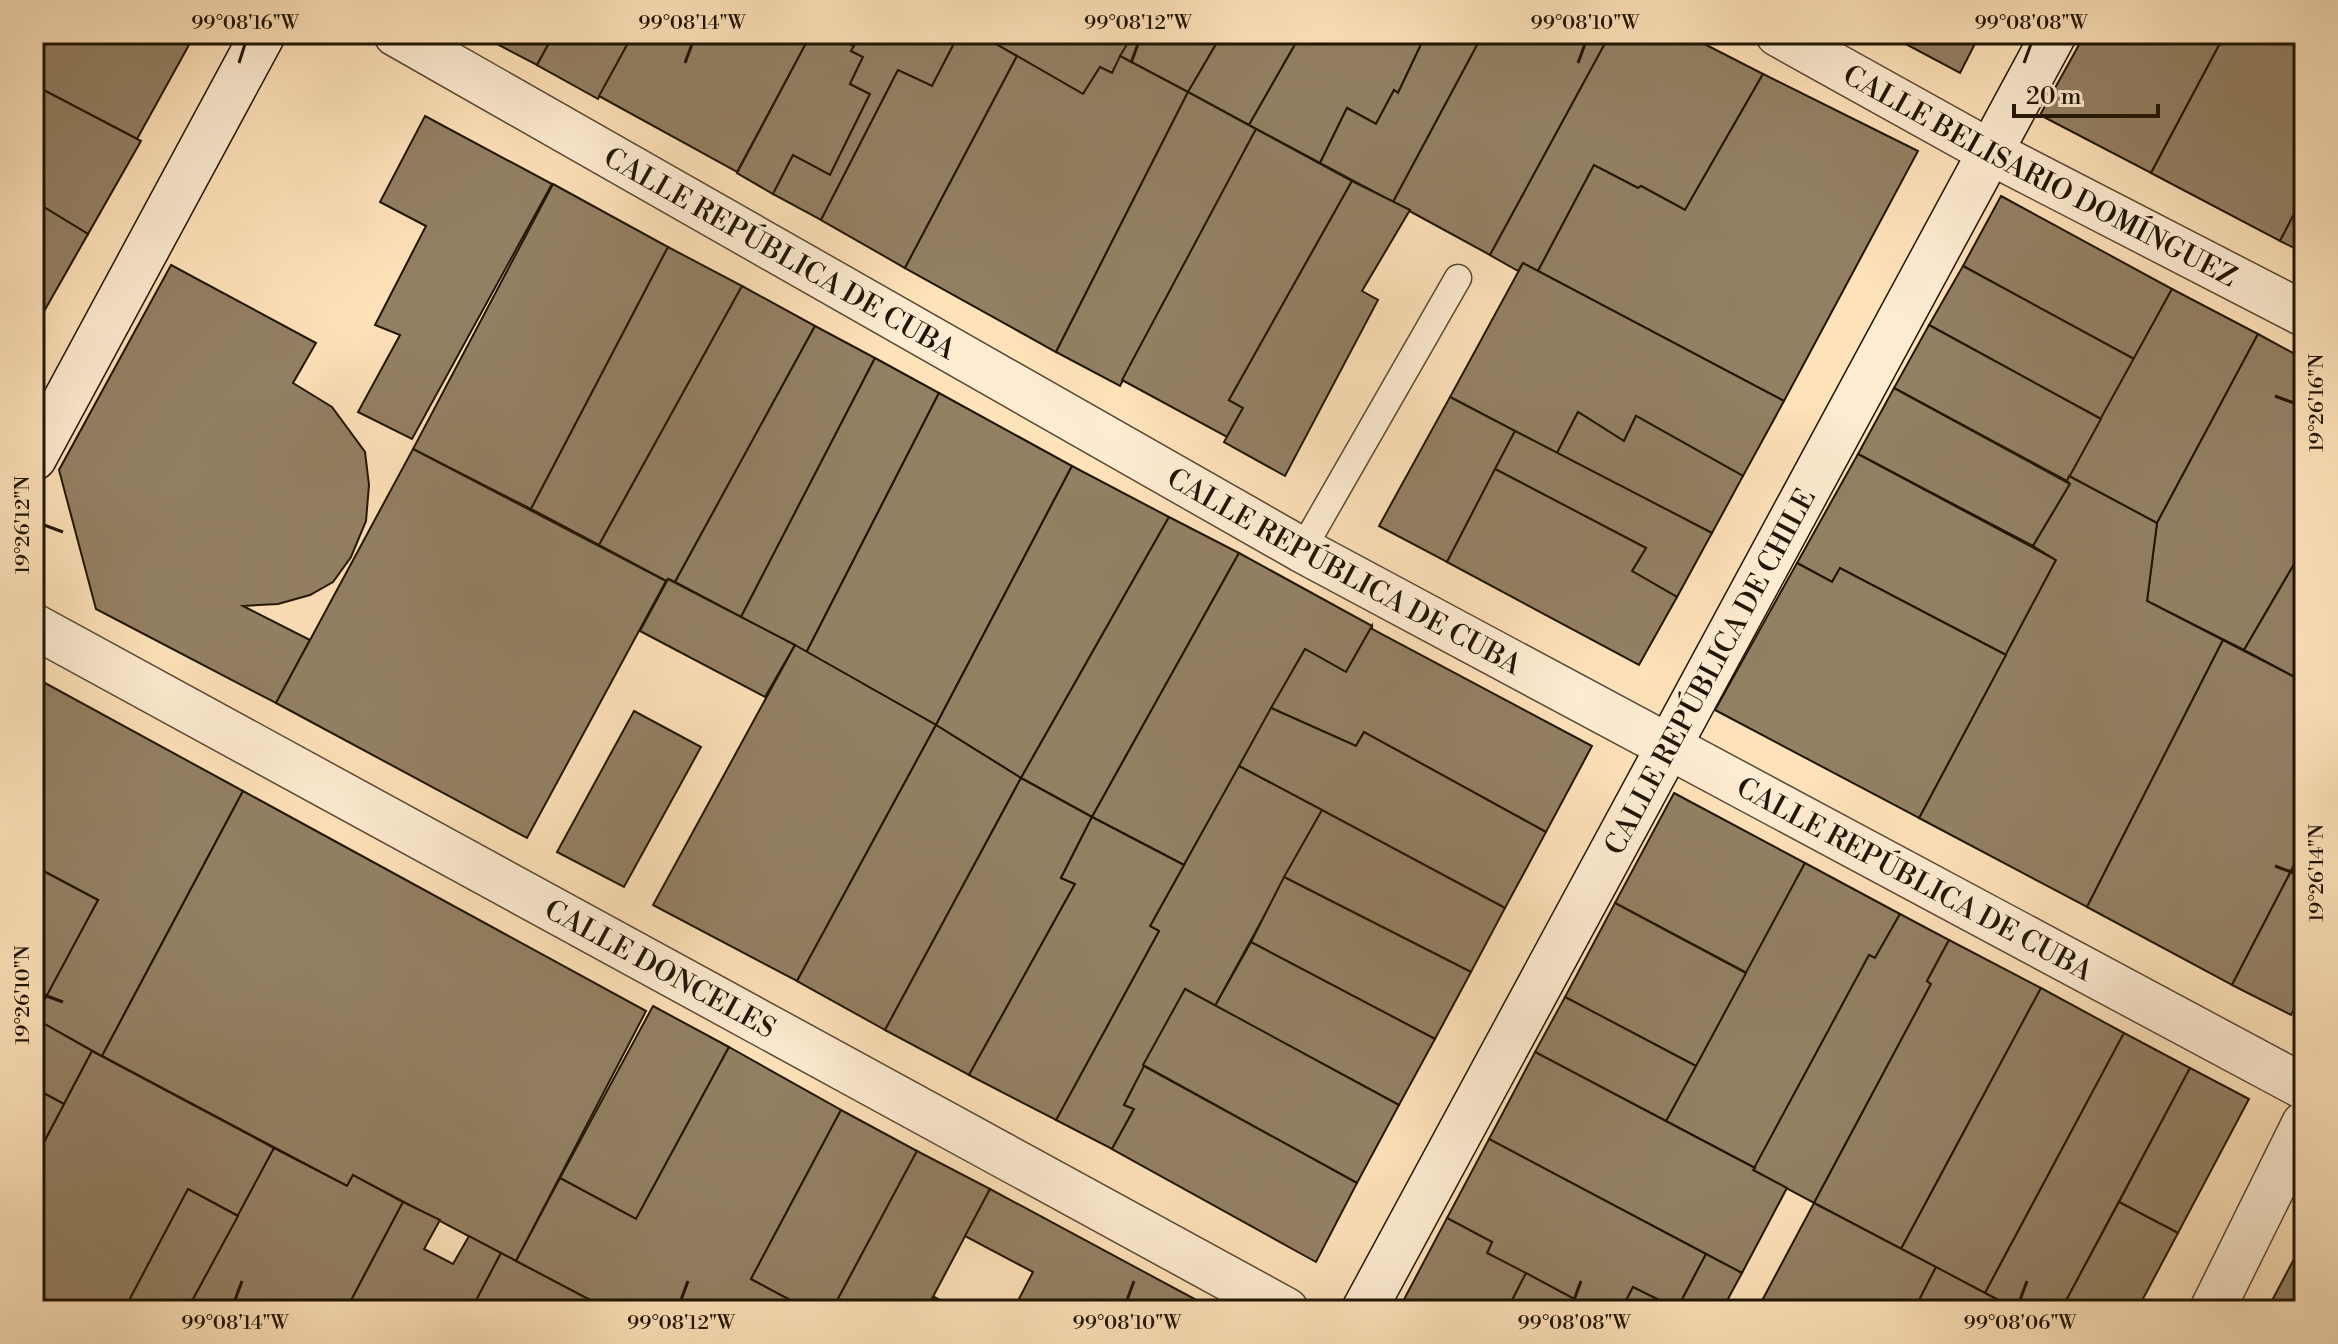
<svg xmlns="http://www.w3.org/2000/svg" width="2338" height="1344" viewBox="0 0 2338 1344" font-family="'Libre Bodoni',serif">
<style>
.building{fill:#938063;stroke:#201505;stroke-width:2}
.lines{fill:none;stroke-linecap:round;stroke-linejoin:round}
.lane-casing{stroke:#584832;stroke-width:29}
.street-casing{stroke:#584832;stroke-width:47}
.secondary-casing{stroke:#201505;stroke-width:47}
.lane{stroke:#feecd2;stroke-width:26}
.street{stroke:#feecd2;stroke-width:44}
.secondary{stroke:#feecd2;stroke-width:44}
.ticks{fill:none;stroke:#201505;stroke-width:3}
.labels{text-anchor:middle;stroke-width:6;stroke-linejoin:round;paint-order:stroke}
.street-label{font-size:28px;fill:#201505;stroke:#feecd2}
.neatline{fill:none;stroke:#201505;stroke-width:3}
.ticks-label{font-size:20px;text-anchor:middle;fill:#201505}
</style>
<rect width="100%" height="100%" fill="#fee2ba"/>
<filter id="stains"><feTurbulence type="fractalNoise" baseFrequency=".0025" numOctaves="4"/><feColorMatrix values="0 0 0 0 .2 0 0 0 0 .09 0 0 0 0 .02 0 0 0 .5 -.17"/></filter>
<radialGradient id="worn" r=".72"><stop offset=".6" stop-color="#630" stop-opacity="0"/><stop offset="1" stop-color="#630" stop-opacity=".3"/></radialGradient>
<g class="building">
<path d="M34,34H195L137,139L34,85Z"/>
<path d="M478,34H554L537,65Z"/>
<path d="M554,34H633L598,99L537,65Z"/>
<path d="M633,34H811L737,172L599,96Z"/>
<path d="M811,34H828L854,46L851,51L863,57L850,84L870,94L830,175L793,155L773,194L737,173Z"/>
<path d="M828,34H959L932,86L898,70L821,220L773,194L793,155L830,175L870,94L850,84L863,57L851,51L854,46Z"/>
<path d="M959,34H979L1017,56L905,268L821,220L898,70L932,86Z"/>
<path d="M979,34H1133L1112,73L1100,67L1083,94Z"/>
<path d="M1133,34H1222L1188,92L1120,56Z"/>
<path d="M1222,34H1301L1249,125L1188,92Z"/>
<path d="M1301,34H1426L1398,93L1394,90L1376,124L1347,108L1320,163L1249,125Z"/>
<path d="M1426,34H1483L1393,202L1320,163L1347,108L1376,124L1394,90L1398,93Z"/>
<path d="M1483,34H1601L1608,38L1490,255L1393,202Z"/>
<path d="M1601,34H1685L1763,74L1685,210L1641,186L1638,188L1594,165L1538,271L1523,263L1518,271L1490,255L1608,38Z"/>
<path d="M1887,34H1980L1960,73Z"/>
<path d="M2085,34H2225L2151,173L2040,115Z"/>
<path d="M2225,34H2304V195L2280,241L2151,173Z"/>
<path d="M1017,56L1083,94L1100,67L1112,73L1120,56L1188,92L1056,352L905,268Z"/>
<path d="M1763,74L1918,151L1784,401L1538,271L1594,165L1638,188L1641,186L1685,210Z"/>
<path d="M34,85L141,141L88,234L34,201Z"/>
<path d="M1188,92L1256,129L1120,386L1056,352Z"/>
<path d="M425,116L552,184L412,439L358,412L400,335L375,325L426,226L380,202Z"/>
<path d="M1256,129L1352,181L1229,400L1243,408L1227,437L1122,380Z"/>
<path d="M1352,181L1410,210L1362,291L1378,300L1285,476L1224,442L1243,408L1229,400Z"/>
<path d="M553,184L668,247L531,509L413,449Z"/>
<path d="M2304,195V253L2280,241Z"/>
<path d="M2001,196L2172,289L2134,359L1963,266Z"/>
<path d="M34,201L88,234L34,329Z"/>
<path d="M668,247L742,286L599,545L531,509Z"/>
<path d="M1523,263L1784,401L1743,476L1636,416L1624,441L1578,412L1557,453L1450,397Z"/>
<path d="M171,265L316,343L293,383L332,407L365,452L369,485L366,521L351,557L333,582L310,595L278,604L243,606L310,640L276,703L96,609L59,470Z"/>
<path d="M1963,266L2134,359L2101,419L1929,325Z"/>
<path d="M742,286L815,326L675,582L668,579L666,581L599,545Z"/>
<path d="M2172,289L2258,334L2157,523L2069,476Z"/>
<path d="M1929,325L2101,419L2067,481L1894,388Z"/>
<path d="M815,326L875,358L741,617L675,582Z"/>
<path d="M2258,334L2304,359V547L2244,650L2147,601L2157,523Z"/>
<path d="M875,358L939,393L806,653L741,617Z"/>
<path d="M1894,388L2070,484L2033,546L1858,454Z"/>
<path d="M939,393L1072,466L936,725L806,653Z"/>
<path d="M1450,397L1515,431L1447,562L1379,526Z"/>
<path d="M1578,412L1624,441L1636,416L1743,476L1712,533L1557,453Z"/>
<path d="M1515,431L1712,533L1677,597L1632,571L1646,548L1495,469Z"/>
<path d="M413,449L666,581L527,838L276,703Z"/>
<path d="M1858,454L2056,560L2006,655L1840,568L1832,582L1797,563Z"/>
<path d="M1072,466L1169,517L1021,778L936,725Z"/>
<path d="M1495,469L1646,548L1632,571L1677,597L1639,665L1447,562Z"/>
<path d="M2069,476L2157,523L2147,601L2223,640L2087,907L1919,818L2056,560L2033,546L2070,484L2067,481Z"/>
<path d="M1169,517L1239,553L1092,817L1021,778Z"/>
<path d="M2304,547V682L2244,650Z"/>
<path d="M1239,553L1372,626L1346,672L1305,649L1184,865L1092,817Z"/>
<path d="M1797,563L1832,582L1840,568L2006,655L1919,818L1715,710Z"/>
<path d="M668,579L795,645L765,697L640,631Z"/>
<path d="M1372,626V629L1592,746L1546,832L1364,732L1356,746L1271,708L1305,649L1346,672Z"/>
<path d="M2223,640L2304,682V846L2232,985L2087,907Z"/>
<path d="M795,645L936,725L797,981L653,905Z"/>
<path d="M34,677L243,791L102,1056L34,1018L98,900L34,866Z"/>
<path d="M1271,708L1356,746L1364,732L1546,832L1505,908L1239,766Z"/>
<path d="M634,711L701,747L624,887L557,852Z"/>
<path d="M936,725L1021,778L885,1030L797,981Z"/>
<path d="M1239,766L1322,810L1215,1006L1185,989L1124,1105L1134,1109L1112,1149L1056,1120L1159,931L1150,926Z"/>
<path d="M1021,778L1092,817L1061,878L1075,884L969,1075L885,1030Z"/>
<path d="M243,791L646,1011L516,1261L353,1175L347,1186L102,1056Z"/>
<path d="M1674,793L1805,863L1747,973L1615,903Z"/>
<path d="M1322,810L1505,908L1471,972L1284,877Z"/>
<path d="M1092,817L1184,865L1150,926L1159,931L1056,1120L969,1075L1075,884L1061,878Z"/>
<path d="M2304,846V990L2291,1015L2232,985Z"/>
<path d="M1805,863L1900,914L1875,958L1869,955L1755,1168L1666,1121Z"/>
<path d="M34,866L98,900L39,1010L34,1007Z"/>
<path d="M1284,877L1471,972L1435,1039L1251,942Z"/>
<path d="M1615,903L1746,973L1696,1066L1565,997Z"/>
<path d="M1900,914L1949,940L1927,981L1931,984L1814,1203L1753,1170L1869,955L1875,958Z"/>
<path d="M1949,940L2041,988L1901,1249L1814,1203L1931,984L1927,981Z"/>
<path d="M1251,942L1435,1039L1399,1105L1215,1006Z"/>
<path d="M2041,988L2124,1033L1985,1293L1901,1249Z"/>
<path d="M1185,989L1399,1105L1357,1183L1143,1065Z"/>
<path d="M1565,997L1696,1066L1666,1121L1535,1052Z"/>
<path d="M653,1006L729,1047L636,1219L560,1178Z"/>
<path d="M34,1007L39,1010L34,1018L92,1051L64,1104L34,1088Z"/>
<path d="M2124,1033L2190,1068L2061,1310H2017L1985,1293Z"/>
<path d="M729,1047L841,1110L751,1279L809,1310H609L516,1261L560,1178L636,1219Z"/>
<path d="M92,1051L274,1148L238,1216L188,1189L124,1310H34V1161Z"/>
<path d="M1535,1052L1755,1168L1753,1170L1787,1188L1742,1273L1489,1139Z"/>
<path d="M1144,1066L1357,1183L1316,1262L1112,1149L1134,1109L1124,1105Z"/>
<path d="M2190,1068L2249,1099L2178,1233L2119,1202Z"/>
<path d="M34,1088L64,1104L34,1161Z"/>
<path d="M841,1110L917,1151L832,1310H809L751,1279Z"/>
<path d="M1489,1139L1706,1254L1677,1309L1633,1287L1621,1310H1595L1487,1253L1492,1242L1447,1218Z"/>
<path d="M274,1148L347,1186L353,1175L403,1202L346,1310H187Z"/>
<path d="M917,1151L990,1189L926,1310H832Z"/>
<path d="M188,1189L238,1216L187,1310H124Z"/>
<path d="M990,1189L1215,1310H1013L1033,1272L965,1236Z"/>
<path d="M403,1202L440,1220L424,1249L453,1264L469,1236L501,1253L471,1310H346Z"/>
<path d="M2119,1202L2178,1233L2137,1310H2061Z"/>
<path d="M1814,1203L1936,1267L1914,1310H1757Z"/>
<path d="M1447,1218L1492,1242L1487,1253L1526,1273L1507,1310H1406L1400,1307Z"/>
<path d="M2304,1240V1310H2267Z"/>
<path d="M501,1253L516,1261L609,1310H471Z"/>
<path d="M1706,1254L1742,1273L1722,1310H1621L1633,1287L1677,1309Z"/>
<path d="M1936,1267L1985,1293L2017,1310H1914Z"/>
<path d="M1526,1273L1595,1310H1507Z"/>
<path d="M934,1297L960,1310H927Z"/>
</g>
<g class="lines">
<defs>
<path id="lane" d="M1302,550L1458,278"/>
<g id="street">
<path id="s1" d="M396,34L1302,550L2304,1087"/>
<path id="s2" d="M1778,34L1992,153L2304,314"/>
<path id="s3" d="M34,626L1286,1310"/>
<path d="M2212,1310L2304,1124"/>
</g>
<g id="secondary">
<path d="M34,458L263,34"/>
<path id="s4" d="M1364,1310L2054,34"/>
</g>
</defs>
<use href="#lane" class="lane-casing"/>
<use href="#street" class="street-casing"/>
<use href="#secondary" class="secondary-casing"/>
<use href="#lane" class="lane"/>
<use href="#street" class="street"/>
<use href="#secondary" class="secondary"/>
</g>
<path class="ticks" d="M239,63L245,44M685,63L692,44M1131,63L1138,44M1578,63L1585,44M2024,63L2031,44M2275,396L2294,403M44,525L63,532M2275,866L2294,873M44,995L63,1002M235,1300L242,1281M681,1300L688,1281M1127,1300L1134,1281M1574,1300L1581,1281M2020,1300L2027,1281"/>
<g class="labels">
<g class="street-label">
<text dy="10" stroke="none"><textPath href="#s2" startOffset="298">CALLE BELISARIO DOMÍNGUEZ</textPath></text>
<text dy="10" stroke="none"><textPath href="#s1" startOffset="442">CALLE REPÚBLICA DE CUBA</textPath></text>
<text dy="10" stroke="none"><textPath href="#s1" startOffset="1090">CALLE REPÚBLICA DE CUBA</textPath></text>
<text dy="10" stroke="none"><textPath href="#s4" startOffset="726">CALLE REPÚBLICA DE CHILE</textPath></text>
<text dy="10" stroke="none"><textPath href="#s1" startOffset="1738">CALLE REPÚBLICA DE CUBA</textPath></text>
<text dy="10" stroke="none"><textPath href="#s3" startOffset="714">CALLE DONCELES</textPath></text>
</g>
</g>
<rect width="2338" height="1344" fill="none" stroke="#fee2ba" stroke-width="88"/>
<path d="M2014 104v12h144v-12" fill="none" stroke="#201505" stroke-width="4"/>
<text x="2026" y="104" font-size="24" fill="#201505" stroke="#feecd2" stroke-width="6" paint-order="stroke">20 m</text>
<rect x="44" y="44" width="2250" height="1256" class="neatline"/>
<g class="ticks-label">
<text x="245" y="29">99°08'16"W</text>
<text x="692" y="29">99°08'14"W</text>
<text x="1138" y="29">99°08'12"W</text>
<text x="1585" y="29">99°08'10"W</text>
<text x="2031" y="29">99°08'08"W</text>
<text transform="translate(2316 403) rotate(-90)" y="7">19°26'16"N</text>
<text transform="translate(22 525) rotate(-90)" y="7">19°26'12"N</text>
<text transform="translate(2316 873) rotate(-90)" y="7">19°26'14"N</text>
<text transform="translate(22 995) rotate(-90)" y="7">19°26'10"N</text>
<text x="235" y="1329">99°08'14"W</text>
<text x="681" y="1329">99°08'12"W</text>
<text x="1127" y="1329">99°08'10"W</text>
<text x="1574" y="1329">99°08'08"W</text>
<text x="2020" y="1329">99°08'06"W</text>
</g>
<rect width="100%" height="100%" filter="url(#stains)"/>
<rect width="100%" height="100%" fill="url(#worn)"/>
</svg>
